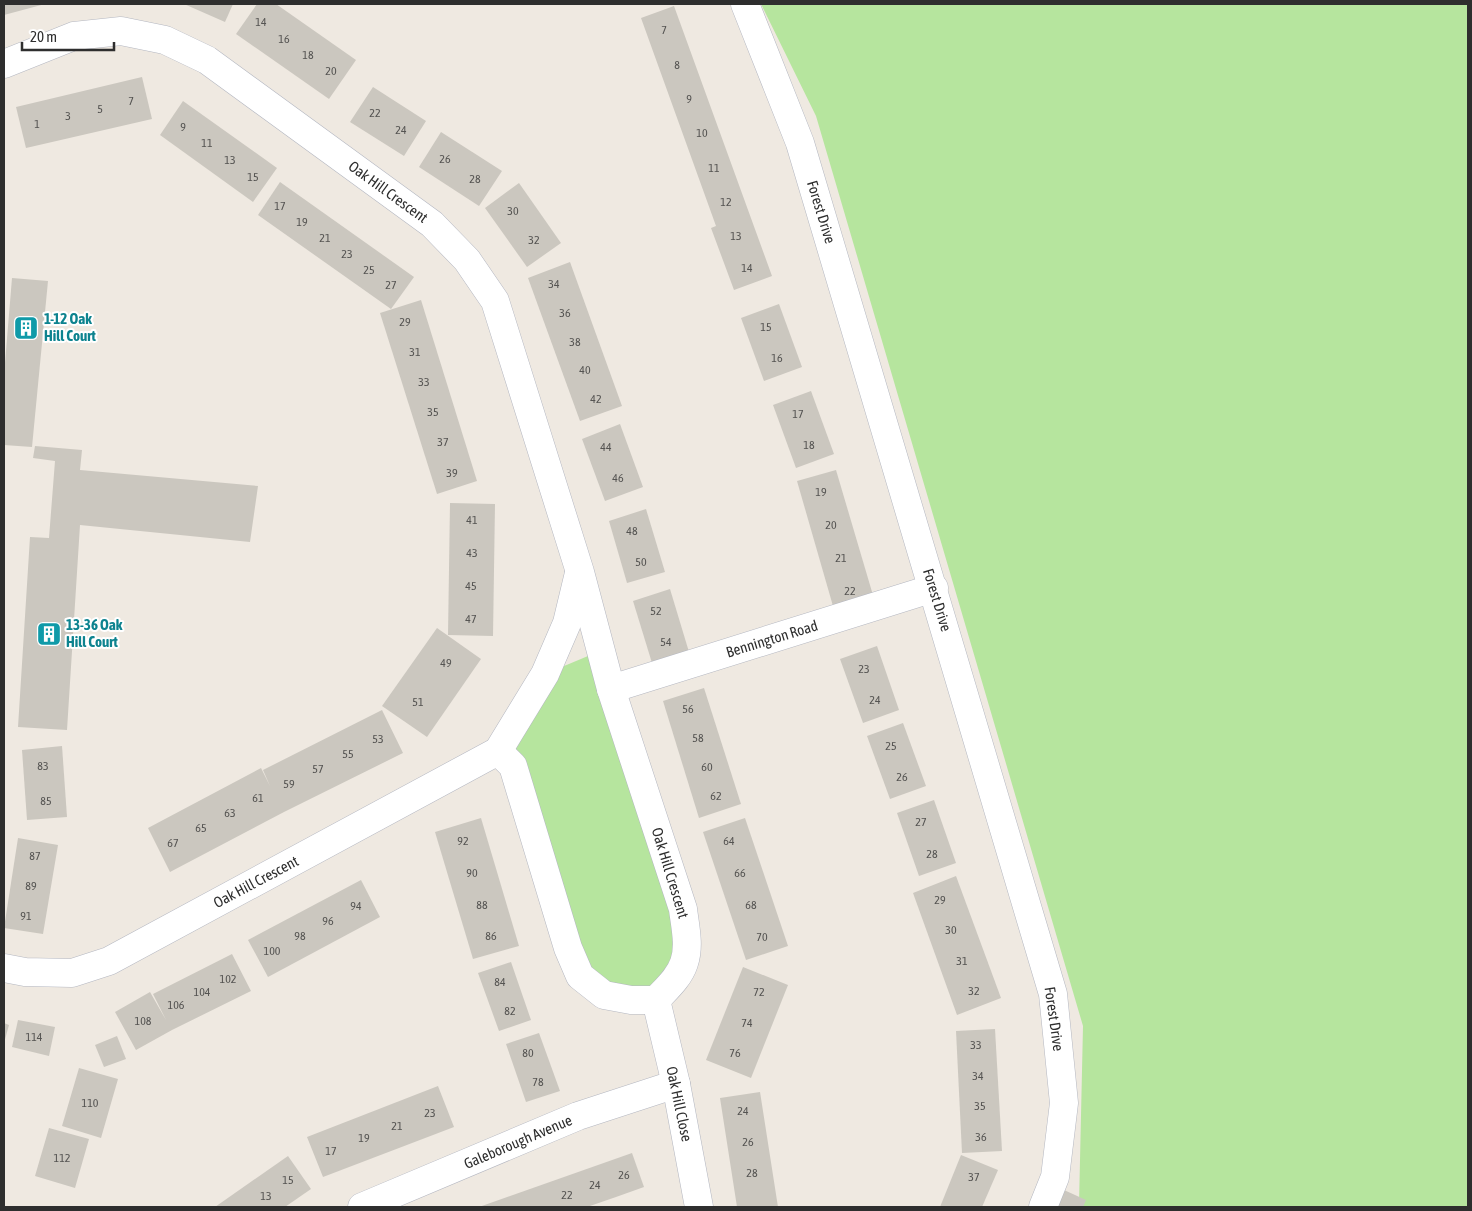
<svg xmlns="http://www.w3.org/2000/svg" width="1472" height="1211" viewBox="0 0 1472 1211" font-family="'Asap Condensed',sans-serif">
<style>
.green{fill:#b6e59e}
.building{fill:#cbc7bf}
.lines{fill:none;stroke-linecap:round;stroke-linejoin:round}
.minor-casing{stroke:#b4b7c1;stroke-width:29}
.minor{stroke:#fff;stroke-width:28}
.labels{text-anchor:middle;stroke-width:4;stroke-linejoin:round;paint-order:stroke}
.number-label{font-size:12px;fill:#555452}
.street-label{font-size:15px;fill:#2e2e2e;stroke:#fff}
.culture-label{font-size:15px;font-weight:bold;fill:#0d838f;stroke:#fff;text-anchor:start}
</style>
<rect width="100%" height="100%" fill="#efe9e1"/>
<g class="green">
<path d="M761,4H1468V1207H1080L1079,1205L1083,1026L816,116Z"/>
<path d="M600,651L687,936L656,1000L580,976L498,751L545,674Z"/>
</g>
<g class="building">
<path d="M4,4H45L4,15Z"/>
<path d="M184,4H233L225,22Z"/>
<path d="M257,4H276L356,60L329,99L236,34Z"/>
<path d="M674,6L772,276L734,290L711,228L716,226L641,18Z"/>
<path d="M142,77L152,119L26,148L16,107Z"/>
<path d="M373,87L426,121L404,156L350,122Z"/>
<path d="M183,101L277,168L253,202L160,135Z"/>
<path d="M441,132L502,171L479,206L419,167Z"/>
<path d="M280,182L414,277L391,309L258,215Z"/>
<path d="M519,183L561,243L527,267L485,208Z"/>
<path d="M570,262L622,406L580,421L528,278Z"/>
<path d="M12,278L48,281L32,447L4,445V375Z"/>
<path d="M421,300L477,481L437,494L380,313Z"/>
<path d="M779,304L802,367L764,381L741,318Z"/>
<path d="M811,391L834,454L796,468L773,405Z"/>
<path d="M620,424L643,487L605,501L582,439Z"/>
<path d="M35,446L82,450L80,470L258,486L250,542L80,525L67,730L18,727L30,537L49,538L55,461L33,458Z"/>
<path d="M836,470L875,602L835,613L797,481Z"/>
<path d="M450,503L495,504L493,636L448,635Z"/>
<path d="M646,509L665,572L627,583L609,521Z"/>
<path d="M670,589L689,652L652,663L633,601Z"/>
<path d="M437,628L481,659L427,737L382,706Z"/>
<path d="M877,646L899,710L863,723L840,659Z"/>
<path d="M704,688L741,804L699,818L663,701Z"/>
<path d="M382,710L403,753L284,812L170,872L148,828L261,768L270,786L263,770Z"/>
<path d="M903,723L926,786L890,799L867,736Z"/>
<path d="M62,746L67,817L27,820L22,750Z"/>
<path d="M934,800L956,863L919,876L897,813Z"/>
<path d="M481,818L519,946L473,959L435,832Z"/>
<path d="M745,818L788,946L746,960L703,832Z"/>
<path d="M18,838L58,845L43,934L4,928Z"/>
<path d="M956,876L1001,998L957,1015L913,893Z"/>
<path d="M361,880L380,917L268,977L248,940Z"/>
<path d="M232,954L251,991L172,1030L136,1050L115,1012L150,992L166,1020L153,994Z"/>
<path d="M511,962L531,1020L499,1031L478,973Z"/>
<path d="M743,967L788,985L751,1078L706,1060Z"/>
<path d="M18,1020L55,1027L49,1056L12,1047Z"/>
<path d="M4,1023L9,1025L4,1043Z"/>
<path d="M995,1029L1002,1151L962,1153L956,1031Z"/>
<path d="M539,1033L560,1091L526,1102L506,1044Z"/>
<path d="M117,1036L126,1059L104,1067L95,1045Z"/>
<path d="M79,1068L118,1079L101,1138L62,1126Z"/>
<path d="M438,1086L454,1127L323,1177L307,1137Z"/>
<path d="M760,1092L778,1207H737L720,1098Z"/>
<path d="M49,1128L89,1139L75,1188L35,1176Z"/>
<path d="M632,1153L644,1187L616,1197L587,1207H479Z"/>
<path d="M961,1155L998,1170L982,1207H940Z"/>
<path d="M288,1156L311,1189L285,1207H215Z"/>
<path d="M1064,1190L1086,1200L1083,1207H1056Z"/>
</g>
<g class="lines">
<defs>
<g id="minor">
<path d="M745,4L800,143L1053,994L1064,1103L1055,1177L1043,1207"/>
<path d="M4,64L74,36L121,31L165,40L207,60L432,224L467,260L495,301L580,572L611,689L683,909C685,926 690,946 684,963C679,978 666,989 656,1000H631L604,995L580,976L568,948L513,766L498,751"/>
<path d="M611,689L934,588"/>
<path d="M4,968L25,972L72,973L109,961L498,751L545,674L567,623L579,573"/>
<path d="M656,1000L676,1084L699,1207"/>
<path d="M362,1207L578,1116L676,1084"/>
</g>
</defs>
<use href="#minor" class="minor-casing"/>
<use href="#minor" class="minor"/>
</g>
<defs>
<symbol id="building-square" viewBox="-11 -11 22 22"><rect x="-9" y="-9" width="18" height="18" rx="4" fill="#0f9aa8" stroke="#fff"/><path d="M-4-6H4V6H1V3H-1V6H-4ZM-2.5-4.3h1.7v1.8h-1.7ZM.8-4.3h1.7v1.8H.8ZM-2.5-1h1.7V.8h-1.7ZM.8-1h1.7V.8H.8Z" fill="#fff"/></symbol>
</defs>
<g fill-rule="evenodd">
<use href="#building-square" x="12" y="314" width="28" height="28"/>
<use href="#building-square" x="35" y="620" width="28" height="28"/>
</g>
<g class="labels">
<g class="number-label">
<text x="261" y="26">14</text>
<text x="664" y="34">7</text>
<text x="284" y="43">16</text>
<text x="308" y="59">18</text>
<text x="677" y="69">8</text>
<text x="331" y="75">20</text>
<text x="689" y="103">9</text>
<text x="131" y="105">7</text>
<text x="100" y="113">5</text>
<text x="375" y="117">22</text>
<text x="68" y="120">3</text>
<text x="37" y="128">1</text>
<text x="183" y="131">9</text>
<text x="401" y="134">24</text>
<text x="702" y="137">10</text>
<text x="207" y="147">11</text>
<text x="445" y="163">26</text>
<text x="230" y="164">13</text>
<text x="714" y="172">11</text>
<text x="253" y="181">15</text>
<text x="475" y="183">28</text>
<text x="726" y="206">12</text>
<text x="280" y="210">17</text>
<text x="513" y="215">30</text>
<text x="302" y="226">19</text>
<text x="736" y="240">13</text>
<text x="325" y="242">21</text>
<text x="534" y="244">32</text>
<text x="347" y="258">23</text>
<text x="747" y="272">14</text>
<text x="369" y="274">25</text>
<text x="554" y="288">34</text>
<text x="391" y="289">27</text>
<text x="565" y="317">36</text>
<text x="405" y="326">29</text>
<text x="766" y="331">15</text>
<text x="575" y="346">38</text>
<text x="415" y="356">31</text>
<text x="777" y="362">16</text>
<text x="585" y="374">40</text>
<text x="424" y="386">33</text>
<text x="596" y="403">42</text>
<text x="433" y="416">35</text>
<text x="798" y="418">17</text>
<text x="443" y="446">37</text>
<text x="809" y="449">18</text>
<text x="606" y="451">44</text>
<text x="452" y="477">39</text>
<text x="618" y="482">46</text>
<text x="821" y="496">19</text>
<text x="472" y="524">41</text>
<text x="831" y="529">20</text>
<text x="632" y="535">48</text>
<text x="472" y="557">43</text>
<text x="841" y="562">21</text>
<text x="641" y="566">50</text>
<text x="471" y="590">45</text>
<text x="850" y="595">22</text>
<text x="656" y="615">52</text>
<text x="471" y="623">47</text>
<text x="666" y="646">54</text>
<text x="446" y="667">49</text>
<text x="864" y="673">23</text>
<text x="875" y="704">24</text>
<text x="418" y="706">51</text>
<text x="688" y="713">56</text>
<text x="698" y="742">58</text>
<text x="378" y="743">53</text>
<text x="891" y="750">25</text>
<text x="348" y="758">55</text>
<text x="43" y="770">83</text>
<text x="707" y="771">60</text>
<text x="318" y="773">57</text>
<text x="902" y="781">26</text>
<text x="289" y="788">59</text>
<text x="716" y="800">62</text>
<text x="258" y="802">61</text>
<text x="46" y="805">85</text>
<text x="230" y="817">63</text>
<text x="921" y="826">27</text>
<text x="201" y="832">65</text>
<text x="463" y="845">92</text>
<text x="729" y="845">64</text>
<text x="173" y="847">67</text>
<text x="932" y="858">28</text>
<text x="35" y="860">87</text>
<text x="472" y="877">90</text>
<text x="740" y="877">66</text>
<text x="31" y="890">89</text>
<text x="940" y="904">29</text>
<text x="482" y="909">88</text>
<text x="751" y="909">68</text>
<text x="356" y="910">94</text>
<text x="26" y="920">91</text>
<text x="328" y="925">96</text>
<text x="951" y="934">30</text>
<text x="300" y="940">98</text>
<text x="491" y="940">86</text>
<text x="762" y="941">70</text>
<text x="272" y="955">100</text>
<text x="962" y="965">31</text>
<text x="228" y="983">102</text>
<text x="500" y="986">84</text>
<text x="974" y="995">32</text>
<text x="202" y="996">104</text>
<text x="759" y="996">72</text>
<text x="176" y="1009">106</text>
<text x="510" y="1015">82</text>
<text x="143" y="1025">108</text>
<text x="747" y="1027">74</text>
<text x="34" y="1041">114</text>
<text x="976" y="1049">33</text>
<text x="528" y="1057">80</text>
<text x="735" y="1057">76</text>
<text x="978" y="1080">34</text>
<text x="538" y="1086">78</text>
<text x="90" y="1107">110</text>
<text x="980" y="1110">35</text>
<text x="743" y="1115">24</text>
<text x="430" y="1117">23</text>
<text x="397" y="1130">21</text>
<text x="981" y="1141">36</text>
<text x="364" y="1142">19</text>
<text x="748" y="1146">26</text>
<text x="331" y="1155">17</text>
<text x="62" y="1162">112</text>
<text x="752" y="1177">28</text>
<text x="624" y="1179">26</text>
<text x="974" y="1181">37</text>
<text x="288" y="1184">15</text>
<text x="595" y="1189">24</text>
<text x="567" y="1199">22</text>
<text x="266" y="1200">13</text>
</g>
<g class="street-label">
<text transform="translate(388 192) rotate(36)" y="5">Oak Hill Crescent</text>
<text transform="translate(821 212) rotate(73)" y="5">Forest Drive</text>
<text transform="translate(937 600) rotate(73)" y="5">Forest Drive</text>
<text transform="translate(772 639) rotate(-17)" y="5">Bennington Road</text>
<text transform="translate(670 873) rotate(73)" y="5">Oak Hill Crescent</text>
<text transform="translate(256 882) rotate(-28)" y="5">Oak Hill Crescent</text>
<text transform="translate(1054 1019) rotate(82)" y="5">Forest Drive</text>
<text transform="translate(679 1104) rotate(78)" y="5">Oak Hill Close</text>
<text transform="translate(518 1142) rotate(-23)" y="5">Galeborough Avenue</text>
</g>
<g class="culture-label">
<text x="44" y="324">1-12 Oak<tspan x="44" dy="17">Hill Court</tspan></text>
<text x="66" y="630">13-36 Oak<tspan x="66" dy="17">Hill Court</tspan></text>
</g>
</g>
<rect width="1472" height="1211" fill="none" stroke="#2e2e2e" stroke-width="10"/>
<path d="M22 42v8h92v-8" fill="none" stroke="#2e2e2e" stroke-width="2.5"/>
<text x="30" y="42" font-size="15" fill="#2e2e2e" stroke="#ffffff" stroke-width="4" paint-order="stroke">20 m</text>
</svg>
